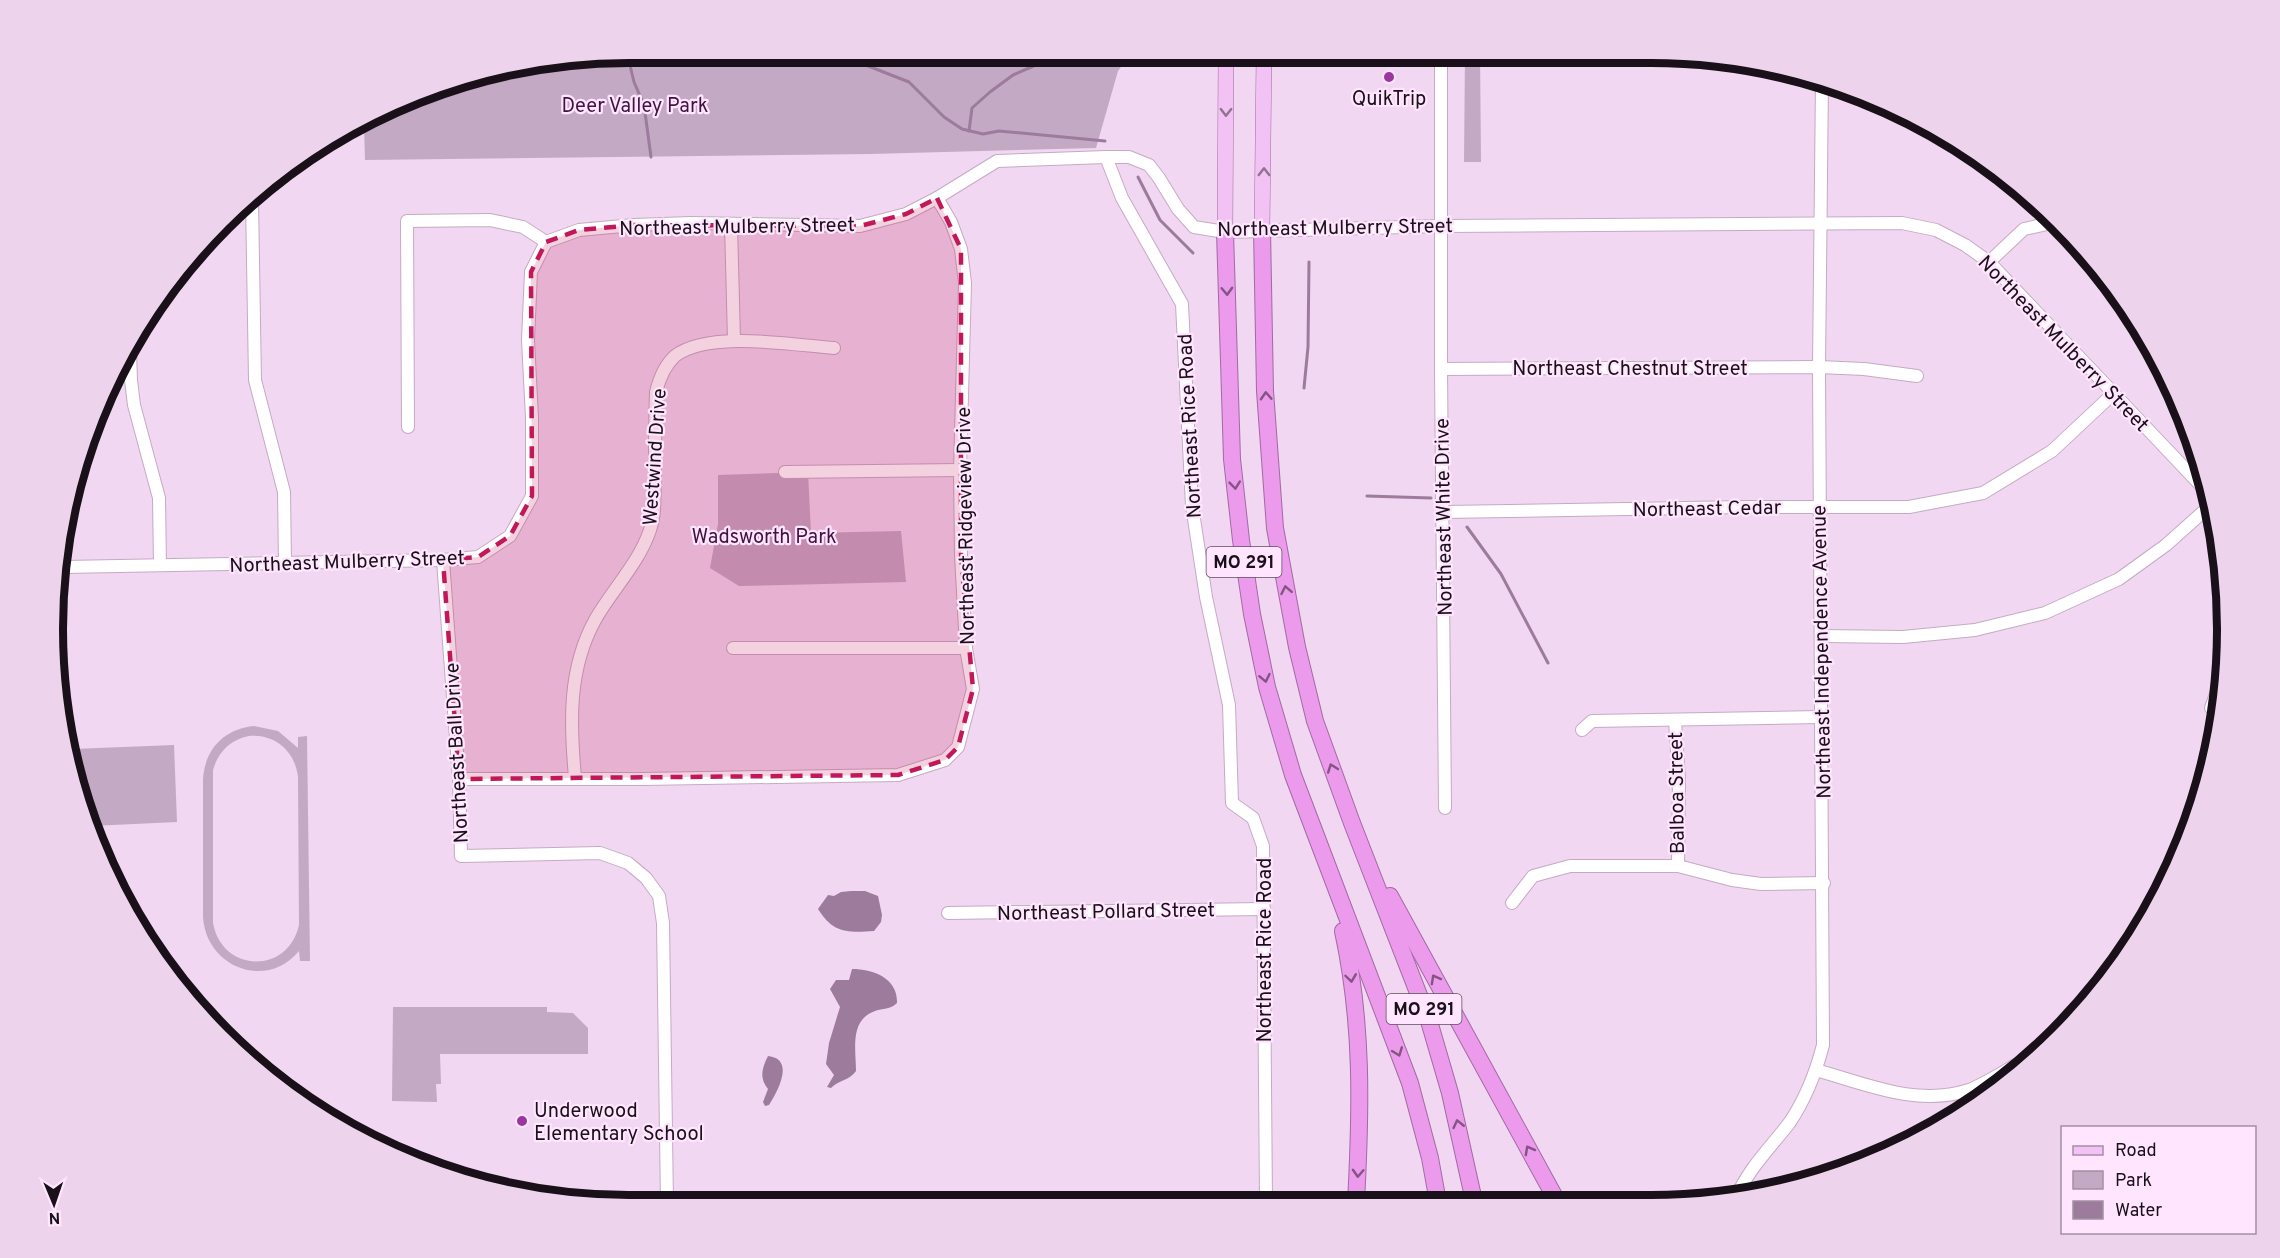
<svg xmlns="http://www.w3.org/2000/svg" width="2280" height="1258" viewBox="0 0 2280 1258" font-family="Overpass,sans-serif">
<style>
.green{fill:#c3a9c3;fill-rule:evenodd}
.water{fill:#9d7b9d}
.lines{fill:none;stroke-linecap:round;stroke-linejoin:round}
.stream{stroke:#9d7b9d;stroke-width:3}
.minor-casing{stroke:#c4abc3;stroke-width:14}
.major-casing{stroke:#a26aa2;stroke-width:16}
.highway-casing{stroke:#a26aa2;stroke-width:18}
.minor{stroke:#fff;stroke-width:12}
.major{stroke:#f3c2f4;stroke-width:15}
.highway{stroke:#eb9aec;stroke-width:16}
.oneway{stroke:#917291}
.oneway2{stroke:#825582}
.marked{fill:#c2185b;fill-opacity:0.2;stroke:#c2185b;stroke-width:4.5;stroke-dasharray:12 8;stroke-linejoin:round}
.poi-dot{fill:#9a379e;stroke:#ffe5fe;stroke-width:2}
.labels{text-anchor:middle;stroke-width:4.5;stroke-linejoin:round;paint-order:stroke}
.shield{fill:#ffe5fe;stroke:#5e505e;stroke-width:1.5}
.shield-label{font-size:18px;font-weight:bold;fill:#191019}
.poi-label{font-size:20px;fill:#191019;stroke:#ffe5fe}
.park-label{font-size:20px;fill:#401341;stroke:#ffe5fe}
.street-label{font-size:20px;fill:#191019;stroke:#ffe5fe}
.rim{fill:none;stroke:#191019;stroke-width:8}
</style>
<rect width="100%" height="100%" fill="#f1d7f1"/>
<g class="green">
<path d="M629,53H1131L1118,71L1096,148L870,154L365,160L364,126L443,83Z"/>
<path d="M1465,53H1480L1481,162H1464Z"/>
<path d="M808,472L811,533L901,531L906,582L739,586L710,568L718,524V475Z"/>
<path d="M254,726L278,731L298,748V737L307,736L310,961H300L299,951C266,991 206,967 203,917V779C205,749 224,729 254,726ZM249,736C275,734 295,751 298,777L299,925C288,975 222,973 213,923V770C218,752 230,740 249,736Z"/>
<path d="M174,745L177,822L91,826L73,749Z"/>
<path d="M393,1007H547V1012L573,1013L588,1028V1054H440L441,1084H436L437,1102L392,1101Z"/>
</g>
<g class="water">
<path d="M851,891H865L878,896L882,915L881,922L874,931C847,933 833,933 818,909L828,895L834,896L841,892Z"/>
<path d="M852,969C873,969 898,978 897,1003C890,1010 883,1008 875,1011C849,1020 856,1050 856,1071C849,1081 838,1080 831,1088L827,1087L834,1075L826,1064L829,1043L840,1007L830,989L836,980H849Z"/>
<path d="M768,1056C796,1059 777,1092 769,1105L765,1106L763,1102L768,1089C759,1078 762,1068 768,1056Z"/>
</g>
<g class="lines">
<g class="stream">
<path d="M627,53L634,82L644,105L651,157"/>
<path d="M835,53L909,82L944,117L962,129L983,134L999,131L1105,141"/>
<path d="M969,131L972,108L990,92L1013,75L1043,62L1057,53"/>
<path d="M1138,177L1160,220L1193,253"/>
<path d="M1304,388L1308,347L1309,262"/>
<path d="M1367,496L1431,498"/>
<path d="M1467,527L1501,574L1548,663"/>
</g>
<defs>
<g id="minor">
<path d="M1441,53V369L1445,808"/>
<path d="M1106,157L1122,198L1182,304L1192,506L1206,597L1229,705L1232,803L1253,818L1263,846L1266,1202"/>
<path d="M252,200L255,380L284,492L285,563"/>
<path d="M731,224L734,340"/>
<path d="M1989,262L2024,229L2056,222"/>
<path d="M130,352L131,380L134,405L159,498L160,565"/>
<path d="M1441,369L1819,367L1864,369L1917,376"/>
<path d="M408,427L407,221L490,220L523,227L546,242"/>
<path d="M785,472L960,470"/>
<path d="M1444,512L1746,507H1909L1983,493L2052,451L2114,393"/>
<path d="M443,560L459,779L461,856L600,853L628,863L646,878L659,896L663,923L667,1204"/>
<path d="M64,567L443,560L478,557L510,536L532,496V418L528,340L531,272L546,242L579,230L634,225L691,223L860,226L906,214L937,198L997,161L1106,157H1129L1149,165L1159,178L1178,209L1194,227L1225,232L1441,226L1902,223L1936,230L1965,245L1989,262L2210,495"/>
<path d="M1822,636L1903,637L1975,630L2045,613L2119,579L2166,545L2212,504"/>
<path d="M733,648H966"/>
<path d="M2211,708L2224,672"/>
<path d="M1675,721L1679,780L1678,866"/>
<path d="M1582,730L1592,721L1821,717"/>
<path d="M575,777C570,723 568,669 595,620C612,590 639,563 650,530C656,513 654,493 655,475C655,448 655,420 656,392C659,380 665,365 675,356C709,330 793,345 834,348"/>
<path d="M459,779H643L898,775L945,760L958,747L973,689L966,648L961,555L960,470L965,283L961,249L951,222L937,198"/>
<path d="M1512,903L1533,876L1570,866H1678L1732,880L1761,884L1824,883"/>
<path d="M948,913L1264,909"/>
<path d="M1816,1070C1866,1084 1917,1107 1969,1090C1990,1082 2010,1067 2030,1057"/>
<path d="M1736,1198C1748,1169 1771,1147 1790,1122C1806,1098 1816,1072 1823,1045L1819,367L1822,81"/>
</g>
<g id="major">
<path d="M1262,230L1264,53"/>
<path d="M1225,232L1226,53"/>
</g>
<g id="highway">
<path d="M1262,230L1265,391L1275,528L1297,647L1315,721L1352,823L1429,1021L1450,1093L1474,1201"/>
<path d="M1225,232L1232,459L1241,540L1252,614L1267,687L1293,775L1410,1083L1430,1158L1438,1202"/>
<path d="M1390,896L1557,1201"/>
<path d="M1343,931C1363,1024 1361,1108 1356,1202"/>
</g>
</defs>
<use href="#minor" class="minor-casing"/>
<use href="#major" class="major-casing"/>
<use href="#highway" class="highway-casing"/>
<use href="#minor" class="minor"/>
<use href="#major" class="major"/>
<use href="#highway" class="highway"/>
</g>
<defs><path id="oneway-chevron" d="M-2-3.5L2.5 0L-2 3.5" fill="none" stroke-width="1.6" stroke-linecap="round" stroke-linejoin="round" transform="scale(1.5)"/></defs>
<g class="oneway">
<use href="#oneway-chevron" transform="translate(1226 112) rotate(91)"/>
<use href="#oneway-chevron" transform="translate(1264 172) rotate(-90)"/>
</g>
<g class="oneway2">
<use href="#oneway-chevron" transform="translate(1227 291) rotate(88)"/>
<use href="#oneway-chevron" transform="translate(1266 396) rotate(-93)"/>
<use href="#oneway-chevron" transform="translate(1235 485) rotate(84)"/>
<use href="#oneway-chevron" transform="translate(1286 590) rotate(-101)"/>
<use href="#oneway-chevron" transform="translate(1265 678) rotate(78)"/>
<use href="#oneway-chevron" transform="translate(1332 768) rotate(-110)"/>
<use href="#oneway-chevron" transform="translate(1351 978) rotate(82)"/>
<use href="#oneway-chevron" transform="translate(1435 979) rotate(-119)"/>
<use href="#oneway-chevron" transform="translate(1398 1052) rotate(69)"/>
<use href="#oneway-chevron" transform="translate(1458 1124) rotate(-103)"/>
<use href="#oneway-chevron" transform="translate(1529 1150) rotate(-119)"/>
<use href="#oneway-chevron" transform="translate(1358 1173) rotate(93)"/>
</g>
<path class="marked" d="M937,198L961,249V555L973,689L958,747L945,760L898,775L459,779L443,560L478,557L510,536L532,496L531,272L546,242L579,230L634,225L860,226L906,214Z"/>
<g class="poi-dot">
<circle cx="1389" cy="77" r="6"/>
<circle cx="522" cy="1121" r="6"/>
</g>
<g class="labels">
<g class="shield">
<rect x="1206.5" y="547" width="75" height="30" rx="4.5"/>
<rect x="1386.5" y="994" width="75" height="30" rx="4.5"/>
</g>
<g class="shield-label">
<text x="1244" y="568">MO 291</text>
<text x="1424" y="1015">MO 291</text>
</g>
<g class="poi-label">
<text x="1389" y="105">QuikTrip</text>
<text x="534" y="1117" text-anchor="start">Underwood<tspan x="534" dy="23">Elementary School</tspan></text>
</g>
<g class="park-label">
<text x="635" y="112">Deer Valley Park</text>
<text x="764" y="543">Wadsworth Park</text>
</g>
<g class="street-label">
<text transform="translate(737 226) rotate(-1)" y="7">Northeast Mulberry Street</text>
<text transform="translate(1335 227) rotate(-1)" y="7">Northeast Mulberry Street</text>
<text transform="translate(2064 343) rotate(46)" y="7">Northeast Mulberry Street</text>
<text x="1630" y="375">Northeast Chestnut Street</text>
<text transform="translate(1189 426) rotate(-93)" y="7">Northeast Rice Road</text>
<text transform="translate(654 457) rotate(-86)" y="7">Westwind Drive</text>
<text transform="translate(1707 508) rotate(-1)" y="7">Northeast Cedar</text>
<text transform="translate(1443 517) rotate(-91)" y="7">Northeast White Drive</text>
<text transform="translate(965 526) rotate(-91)" y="7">Northeast Ridgeview Drive</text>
<text transform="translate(347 561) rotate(-2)" y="7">Northeast Mulberry Street</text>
<text transform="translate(1821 652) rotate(-91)" y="7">Northeast Independence Avenue</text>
<text transform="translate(456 753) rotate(-93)" y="7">Northeast Ball Drive</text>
<text transform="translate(1676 793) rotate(-91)" y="7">Balboa Street</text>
<text transform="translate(1106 911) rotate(-1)" y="7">Northeast Pollard Street</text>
<text transform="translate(1264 950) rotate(-90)" y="7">Northeast Rice Road</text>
</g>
</g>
<path d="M0 0H2280V1258H0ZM629 63H1651A566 566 0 0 1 2217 629V629A566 566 0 0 1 1651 1195H629A566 566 0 0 1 63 629V629A566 566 0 0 1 629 63Z" fill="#edd4ec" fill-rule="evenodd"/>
<path class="rim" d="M629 63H1651A566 566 0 0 1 2217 629V629A566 566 0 0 1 1651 1195H629A566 566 0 0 1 63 629V629A566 566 0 0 1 629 63Z"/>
<rect x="2061" y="1126" width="195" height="108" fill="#ffe5fe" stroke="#a390a2" stroke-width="1.5"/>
<rect x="2073" y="1146" width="30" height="9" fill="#f3c2f4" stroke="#a390a2" stroke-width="1.5"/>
<text x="2115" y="1156" font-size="18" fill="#191019">Road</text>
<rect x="2073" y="1171" width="30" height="18" fill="#c3a9c3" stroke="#a390a2" stroke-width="1.5"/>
<text x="2115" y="1186" font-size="18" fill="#191019">Park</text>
<rect x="2073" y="1201" width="30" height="18" fill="#9d7b9d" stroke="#a390a2" stroke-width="1.5"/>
<text x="2115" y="1216" font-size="18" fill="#191019">Water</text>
<g transform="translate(54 1204) rotate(178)" stroke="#ffe5fe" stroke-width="4.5" paint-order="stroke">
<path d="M0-4.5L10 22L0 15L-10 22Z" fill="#191019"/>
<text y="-9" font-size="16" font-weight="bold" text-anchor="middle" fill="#191019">N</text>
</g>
</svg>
